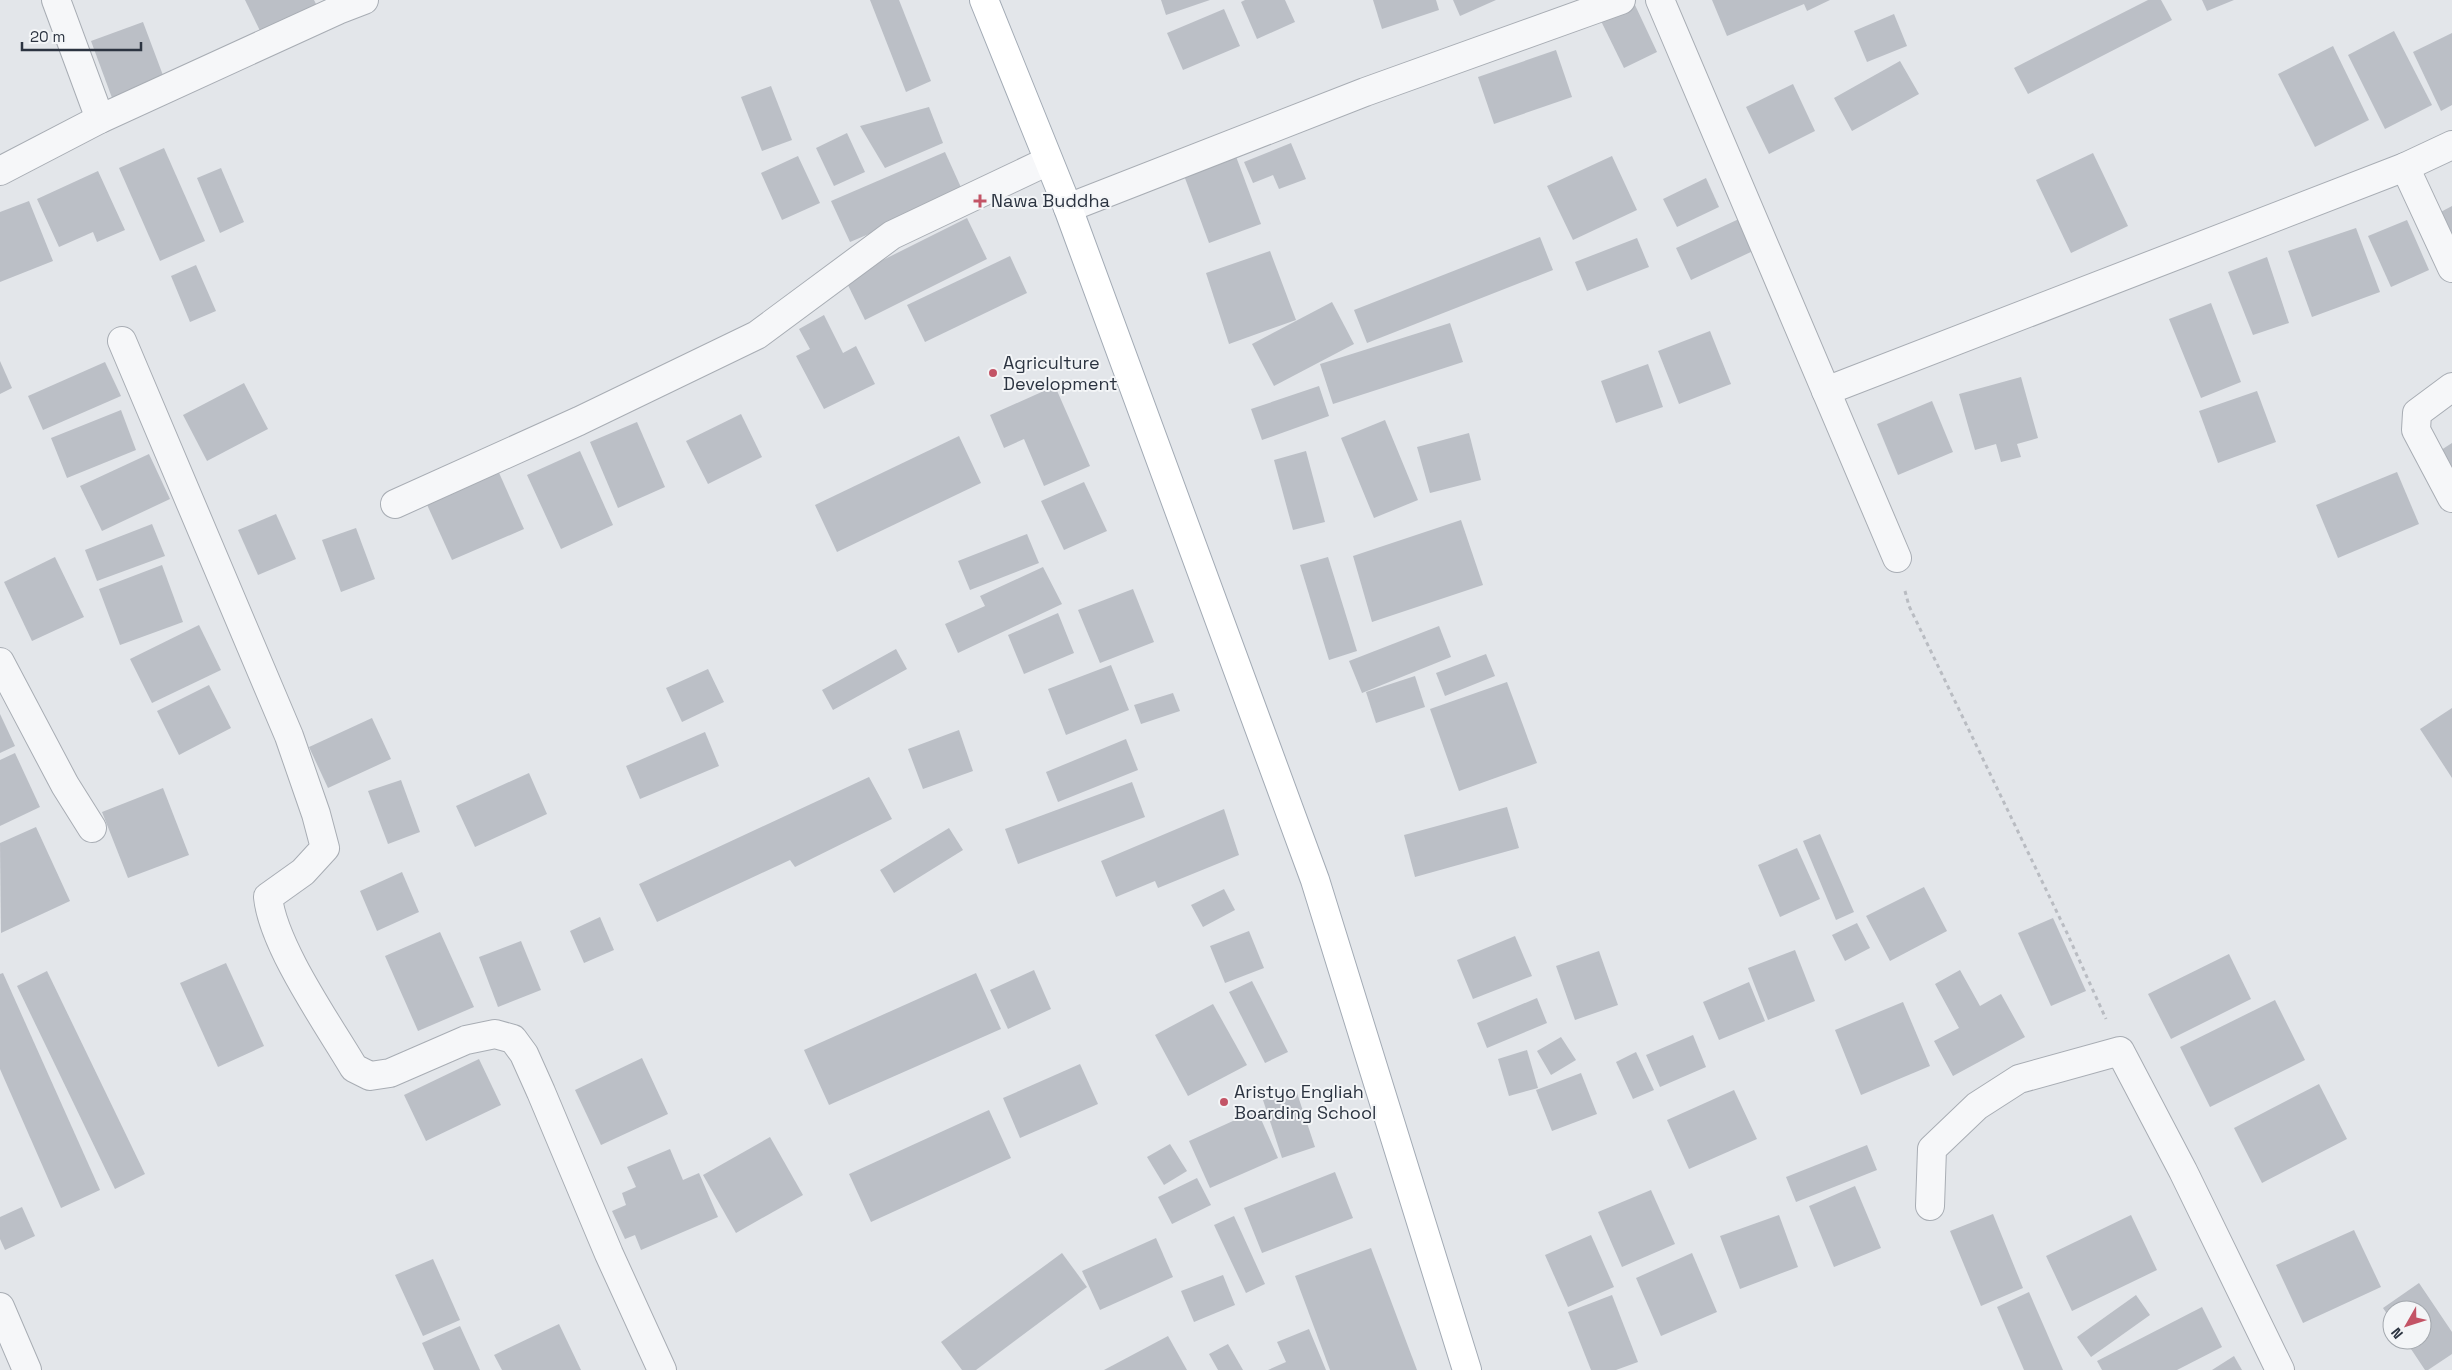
<svg xmlns="http://www.w3.org/2000/svg" width="2452" height="1370" viewBox="0 0 2452 1370" font-family="'Space Grotesk',sans-serif">
<style>
.building{fill:#bbbfc6}
.lines{fill:none;stroke-linecap:round;stroke-linejoin:round}
.minor-casing{stroke:#a8adb4;stroke-width:30}
.major-casing{stroke:#a3abb5;stroke-width:30}
.path{stroke:#b9bcc2;stroke-width:3;stroke-dasharray:4 4;stroke-linecap:butt}
.minor{stroke:#f6f7f9;stroke-width:28}
.major{stroke:#fff;stroke-width:28}
.poi-dot{fill:#c35466;stroke:#f3f5f7;stroke-width:2}
.labels{text-anchor:middle;stroke-width:4;stroke-linejoin:round;paint-order:stroke}
.poi-label{font-size:18px;fill:#2c3441;stroke:#f3f5f7;text-anchor:start}
</style>
<rect width="100%" height="100%" fill="#e3e6ea"/>
<g class="building">
<path d="M245,0H314L320,12L264,39Z"/>
<path d="M870,0H899L931,81L906,92Z"/>
<path d="M1161,0H1210L1166,15Z"/>
<path d="M1245,0H1285L1295,22L1257,39L1241,2Z"/>
<path d="M1373,0H1436L1439,10L1382,29Z"/>
<path d="M1453,0H1496L1460,16Z"/>
<path d="M1712,0H1830L1807,11L1804,4L1727,36Z"/>
<path d="M2148,0H2161L2172,20L2028,94L2014,68Z"/>
<path d="M2202,0H2234L2207,11Z"/>
<path d="M1635,5L1657,52L1624,68L1601,21Z"/>
<path d="M1224,9L1240,46L1183,70L1167,33Z"/>
<path d="M1894,14L1907,46L1867,62L1854,31Z"/>
<path d="M143,22L167,86L115,106L91,41Z"/>
<path d="M2394,31L2432,105L2385,129L2348,55Z"/>
<path d="M2452,33V105L2441,111L2413,52Z"/>
<path d="M2333,46L2369,120L2315,147L2278,74Z"/>
<path d="M1556,50L1572,97L1494,124L1478,77Z"/>
<path d="M1900,61L1919,94L1852,131L1834,98Z"/>
<path d="M1793,84L1815,131L1769,154L1746,107Z"/>
<path d="M771,86L792,140L762,151L741,97Z"/>
<path d="M929,107L943,143L885,168L860,126Z"/>
<path d="M847,133L865,172L834,186L816,148Z"/>
<path d="M1291,143L1306,179L1279,189L1273,175L1253,183L1244,162Z"/>
<path d="M164,148L205,241L160,261L119,168Z"/>
<path d="M1234,151L1261,224L1209,243L1182,170Z"/>
<path d="M945,152L964,194L850,242L831,201Z"/>
<path d="M2093,153L2128,226L2071,253L2036,180Z"/>
<path d="M798,156L820,203L782,220L761,173Z"/>
<path d="M1612,156L1637,210L1573,240L1547,186Z"/>
<path d="M221,168L244,222L220,233L197,178Z"/>
<path d="M98,171L125,230L97,242L93,232L59,247L37,199Z"/>
<path d="M1706,178L1719,207L1677,227L1663,199Z"/>
<path d="M29,201L53,261L0,282V212Z"/>
<path d="M2452,206V247L2435,215Z"/>
<path d="M967,218L987,259L865,320L845,279Z"/>
<path d="M1739,219L1753,251L1691,280L1676,248Z"/>
<path d="M2407,220L2429,270L2391,287L2368,236Z"/>
<path d="M2356,228L2380,292L2312,317L2288,251Z"/>
<path d="M1540,237L1553,270L1367,343L1354,310Z"/>
<path d="M1637,238L1649,267L1587,291L1575,262Z"/>
<path d="M1270,251L1296,320L1229,344L1206,273Z"/>
<path d="M1010,256L1027,293L925,342L907,305Z"/>
<path d="M2267,257L2289,323L2253,335L2228,272Z"/>
<path d="M196,265L216,311L190,322L171,276Z"/>
<path d="M1332,302L1354,344L1274,386L1252,344Z"/>
<path d="M2211,303L2241,382L2201,398L2169,319Z"/>
<path d="M824,315L843,353L856,346L875,384L824,409L796,356L810,349L799,329Z"/>
<path d="M1450,323L1463,362L1333,404L1320,364Z"/>
<path d="M1710,331L1731,384L1679,404L1658,351Z"/>
<path d="M0,361L12,388L0,394Z"/>
<path d="M105,362L121,396L43,430L28,396Z"/>
<path d="M1648,364L1663,407L1616,423L1601,381Z"/>
<path d="M2021,377L2038,438L2017,444L2021,457L2001,462L1996,444L1975,450L1959,394Z"/>
<path d="M244,383L268,429L207,461L183,415Z"/>
<path d="M1055,386L1090,466L1044,486L1024,439L1004,448L990,415Z"/>
<path d="M1319,386L1329,416L1262,440L1251,409Z"/>
<path d="M2257,391L2276,442L2218,463L2199,411Z"/>
<path d="M1932,401L1953,452L1898,475L1877,424Z"/>
<path d="M121,410L136,450L67,478L51,438Z"/>
<path d="M741,414L762,457L708,484L686,441Z"/>
<path d="M1385,420L1418,500L1374,518L1341,438Z"/>
<path d="M637,422L665,487L618,508L590,442Z"/>
<path d="M1469,433L1481,480L1430,493L1417,447Z"/>
<path d="M959,436L981,483L837,552L815,505Z"/>
<path d="M2452,443V476L2438,452Z"/>
<path d="M580,451L613,525L561,549L527,475Z"/>
<path d="M1306,451L1325,522L1293,530L1274,460Z"/>
<path d="M149,454L170,499L102,531L80,486Z"/>
<path d="M496,466L524,529L452,560L424,498Z"/>
<path d="M2397,472L2419,524L2338,558L2316,505Z"/>
<path d="M1084,482L1107,531L1064,550L1041,501Z"/>
<path d="M276,514L296,559L258,575L238,530Z"/>
<path d="M1461,520L1483,585L1372,622L1353,556Z"/>
<path d="M152,524L165,556L97,581L85,550Z"/>
<path d="M356,528L375,579L341,592L322,540Z"/>
<path d="M1027,534L1039,563L970,590L958,561Z"/>
<path d="M55,557L84,617L32,641L4,582Z"/>
<path d="M1328,557L1357,651L1329,660L1300,565Z"/>
<path d="M162,565L183,622L120,645L99,589Z"/>
<path d="M1043,567L1062,604L958,653L945,624L985,606L980,596Z"/>
<path d="M1133,589L1154,642L1100,663L1078,610Z"/>
<path d="M1058,613L1074,653L1024,674L1008,635Z"/>
<path d="M199,625L221,670L152,703L130,659Z"/>
<path d="M1439,626L1451,657L1362,693L1349,661Z"/>
<path d="M896,649L907,669L833,710L822,690Z"/>
<path d="M1486,654L1495,676L1445,696L1436,673Z"/>
<path d="M1111,665L1129,710L1066,735L1048,689Z"/>
<path d="M708,669L724,702L682,722L666,688Z"/>
<path d="M1415,676L1425,707L1376,723L1366,692Z"/>
<path d="M1507,682L1537,763L1459,791L1430,709Z"/>
<path d="M209,685L231,728L179,755L157,711Z"/>
<path d="M1173,693L1180,711L1141,724L1134,705Z"/>
<path d="M2452,708V778L2420,729Z"/>
<path d="M0,714L15,746L0,753Z"/>
<path d="M372,718L391,759L328,788L309,747Z"/>
<path d="M959,730L973,771L923,789L908,749Z"/>
<path d="M705,732L719,766L640,799L626,766Z"/>
<path d="M1126,739L1138,770L1058,802L1046,772Z"/>
<path d="M15,753L40,807L0,826V760Z"/>
<path d="M529,773L547,814L475,847L456,806Z"/>
<path d="M869,777L892,819L795,867L790,860L657,922L639,884Z"/>
<path d="M401,780L420,832L388,844L368,791Z"/>
<path d="M1132,782L1145,817L1018,864L1005,829Z"/>
<path d="M163,788L189,855L128,878L102,812Z"/>
<path d="M1507,807L1519,848L1415,877L1404,835Z"/>
<path d="M1224,809L1239,855L1158,888L1155,881L1116,897L1101,861Z"/>
<path d="M36,827L70,901L1,933L0,843Z"/>
<path d="M949,828L963,850L894,893L880,870Z"/>
<path d="M1820,834L1854,912L1836,920L1803,841Z"/>
<path d="M1797,848L1820,899L1780,917L1758,865Z"/>
<path d="M402,872L419,912L377,931L360,891Z"/>
<path d="M1924,887L1947,931L1890,961L1866,916Z"/>
<path d="M1224,889L1235,910L1203,927L1191,905Z"/>
<path d="M600,917L614,950L584,963L570,931Z"/>
<path d="M2053,918L2086,991L2051,1006L2018,933Z"/>
<path d="M1857,923L1870,948L1845,961L1832,935Z"/>
<path d="M1249,931L1264,968L1225,983L1210,946Z"/>
<path d="M440,932L474,1007L418,1031L385,956Z"/>
<path d="M1515,936L1532,976L1473,999L1457,960Z"/>
<path d="M521,941L541,990L498,1007L479,957Z"/>
<path d="M1795,950L1815,1001L1768,1020L1748,968Z"/>
<path d="M1599,951L1618,1005L1575,1020L1556,966Z"/>
<path d="M2229,954L2251,999L2171,1039L2148,994Z"/>
<path d="M226,963L264,1046L218,1067L180,983Z"/>
<path d="M1034,970L1051,1009L1008,1029L990,990Z"/>
<path d="M1960,970L1980,1006L2001,994L2025,1037L1953,1076L1934,1041L1959,1028L1935,984Z"/>
<path d="M47,971L145,1174L115,1189L17,986Z"/>
<path d="M3,973L100,1190L61,1208L0,1069V974Z"/>
<path d="M976,973L1001,1029L829,1105L804,1050Z"/>
<path d="M1252,981L1288,1052L1265,1063L1229,992Z"/>
<path d="M1749,982L1765,1021L1719,1040L1703,1002Z"/>
<path d="M1537,998L1547,1023L1487,1048L1477,1023Z"/>
<path d="M2275,1000L2305,1060L2210,1107L2180,1047Z"/>
<path d="M1903,1002L1930,1066L1861,1095L1835,1030Z"/>
<path d="M1213,1004L1247,1065L1188,1096L1155,1035Z"/>
<path d="M1693,1035L1706,1067L1660,1087L1646,1055Z"/>
<path d="M1561,1037L1576,1060L1551,1075L1537,1051Z"/>
<path d="M1527,1050L1538,1088L1509,1096L1498,1059Z"/>
<path d="M1636,1052L1654,1090L1633,1099L1616,1062Z"/>
<path d="M642,1058L668,1114L601,1145L575,1090Z"/>
<path d="M479,1059L501,1105L426,1141L404,1095Z"/>
<path d="M1080,1064L1098,1104L1020,1138L1003,1098Z"/>
<path d="M1581,1073L1597,1114L1552,1131L1536,1090Z"/>
<path d="M2319,1084L2347,1139L2262,1183L2234,1128Z"/>
<path d="M1296,1090L1315,1147L1282,1158L1263,1100Z"/>
<path d="M1734,1090L1757,1139L1689,1169L1667,1120Z"/>
<path d="M989,1110L1011,1158L871,1222L849,1174Z"/>
<path d="M1257,1110L1278,1158L1210,1188L1189,1141Z"/>
<path d="M770,1137L803,1195L736,1233L703,1175Z"/>
<path d="M1170,1144L1187,1171L1164,1185L1147,1157Z"/>
<path d="M1867,1145L1877,1170L1796,1202L1786,1177Z"/>
<path d="M670,1149L683,1180L699,1173L718,1217L641,1250L635,1235L625,1239L612,1211L626,1205L622,1193L636,1187L627,1167Z"/>
<path d="M1335,1172L1353,1218L1262,1253L1244,1208Z"/>
<path d="M1197,1178L1211,1205L1172,1224L1158,1197Z"/>
<path d="M1855,1186L1881,1248L1834,1267L1809,1206Z"/>
<path d="M1651,1190L1675,1244L1622,1267L1598,1212Z"/>
<path d="M22,1207L35,1236L5,1250L0,1239V1217Z"/>
<path d="M1993,1214L2023,1288L1981,1306L1950,1231Z"/>
<path d="M1779,1215L1798,1267L1740,1289L1720,1236Z"/>
<path d="M2131,1215L2157,1270L2072,1311L2046,1256Z"/>
<path d="M1234,1216L1265,1284L1246,1293L1214,1225Z"/>
<path d="M2354,1230L2381,1287L2303,1323L2276,1265Z"/>
<path d="M1591,1235L1614,1287L1568,1307L1545,1255Z"/>
<path d="M1156,1238L1173,1277L1100,1310L1082,1271Z"/>
<path d="M1371,1248L1417,1370H1330L1295,1276Z"/>
<path d="M1062,1253L1087,1287L976,1370H962L941,1342Z"/>
<path d="M1692,1253L1717,1312L1661,1336L1636,1278Z"/>
<path d="M433,1259L460,1320L423,1336L395,1275Z"/>
<path d="M1223,1275L1235,1305L1194,1322L1181,1291Z"/>
<path d="M2419,1283L2452,1332V1354L2428,1370H2425L2405,1340H2422V1310H2392V1321L2383,1308Z"/>
<path d="M2029,1292L2063,1370H2024L1997,1307Z"/>
<path d="M1612,1295L1638,1362L1616,1370H1591L1568,1312Z"/>
<path d="M2136,1295L2150,1315L2091,1357L2077,1337Z"/>
<path d="M2202,1307L2222,1347L2177,1370H2102L2097,1361Z"/>
<path d="M559,1324L581,1370H502L494,1355Z"/>
<path d="M460,1326L480,1370H434L422,1343Z"/>
<path d="M1309,1329L1326,1370H1268L1286,1362L1277,1342Z"/>
<path d="M1168,1336L1187,1370H1104Z"/>
<path d="M1228,1344L1243,1370H1218L1209,1354Z"/>
<path d="M2234,1356L2242,1370H2212Z"/>
</g>
<g class="lines">
<defs>
<g id="minor">
<path d="M56,0L100,119"/>
<path d="M1660,0L1897,558"/>
<path d="M2405,167L2452,268"/>
<path d="M0,171L100,119L338,10L364,0"/>
<path d="M1068,208L1365,92L1621,0"/>
<path d="M122,341L289,736L316,814L325,848L303,872L268,897C273,946 328,1024 354,1068L370,1076L390,1073L466,1040L495,1034L513,1039L524,1054L541,1092L609,1254L662,1370"/>
<path d="M2452,387L2417,413L2416,430L2452,498"/>
<path d="M1826,391L2405,167L2452,145"/>
<path d="M395,504L579,421L757,335L892,235L1048,161"/>
<path d="M0,662L65,785L92,828"/>
<path d="M1930,1206L1932,1149L1977,1106L2019,1079L2120,1051L2183,1171L2280,1370"/>
<path d="M0,1307L27,1370"/>
</g>
<path id="major" d="M984,0L1068,208L1315,880L1467,1370"/>
</defs>
<use href="#minor" class="minor-casing"/>
<use href="#major" class="major-casing"/>
<path class="path" d="M1905,591L1909,606L2067,933L2106,1019"/>
<use href="#minor" class="minor"/>
<use href="#major" class="major"/>
</g>
<g class="poi-dot">
<path d="M977.5 193.5h5v5h5v5h-5v5h-5v-5h-5v-5h5z"/>
<circle cx="993" cy="373" r="5"/>
<circle cx="1224" cy="1102" r="5"/>
</g>
<g class="labels">
<g class="poi-label">
<text x="991" y="207">Nawa Buddha</text>
<text x="1003" y="369">Agriculture<tspan x="1003" dy="21">Development</tspan></text>
<text x="1234" y="1098">Aristyo Engliah<tspan x="1234" dy="21">Boarding School</tspan></text>
</g>
</g>
<g transform="translate(2407 1325) rotate(231)"><circle r="24" fill="#f3f5f7" stroke="#a3a8ae"/>
<path d="M0-4L9 19L0 12L-9 19Z" fill="#c35466"/>
<text y="-8" font-size="14" font-weight="bold" text-anchor="middle" fill="#2c3441">N</text>
</g>
<path d="M22 42v8h119v-8" fill="none" stroke="#2c3441" stroke-width="2.5"/>
<text x="30" y="42" font-size="15" fill="#2c3441" stroke="#f3f5f7" stroke-width="4" paint-order="stroke">20 m</text>
</svg>
